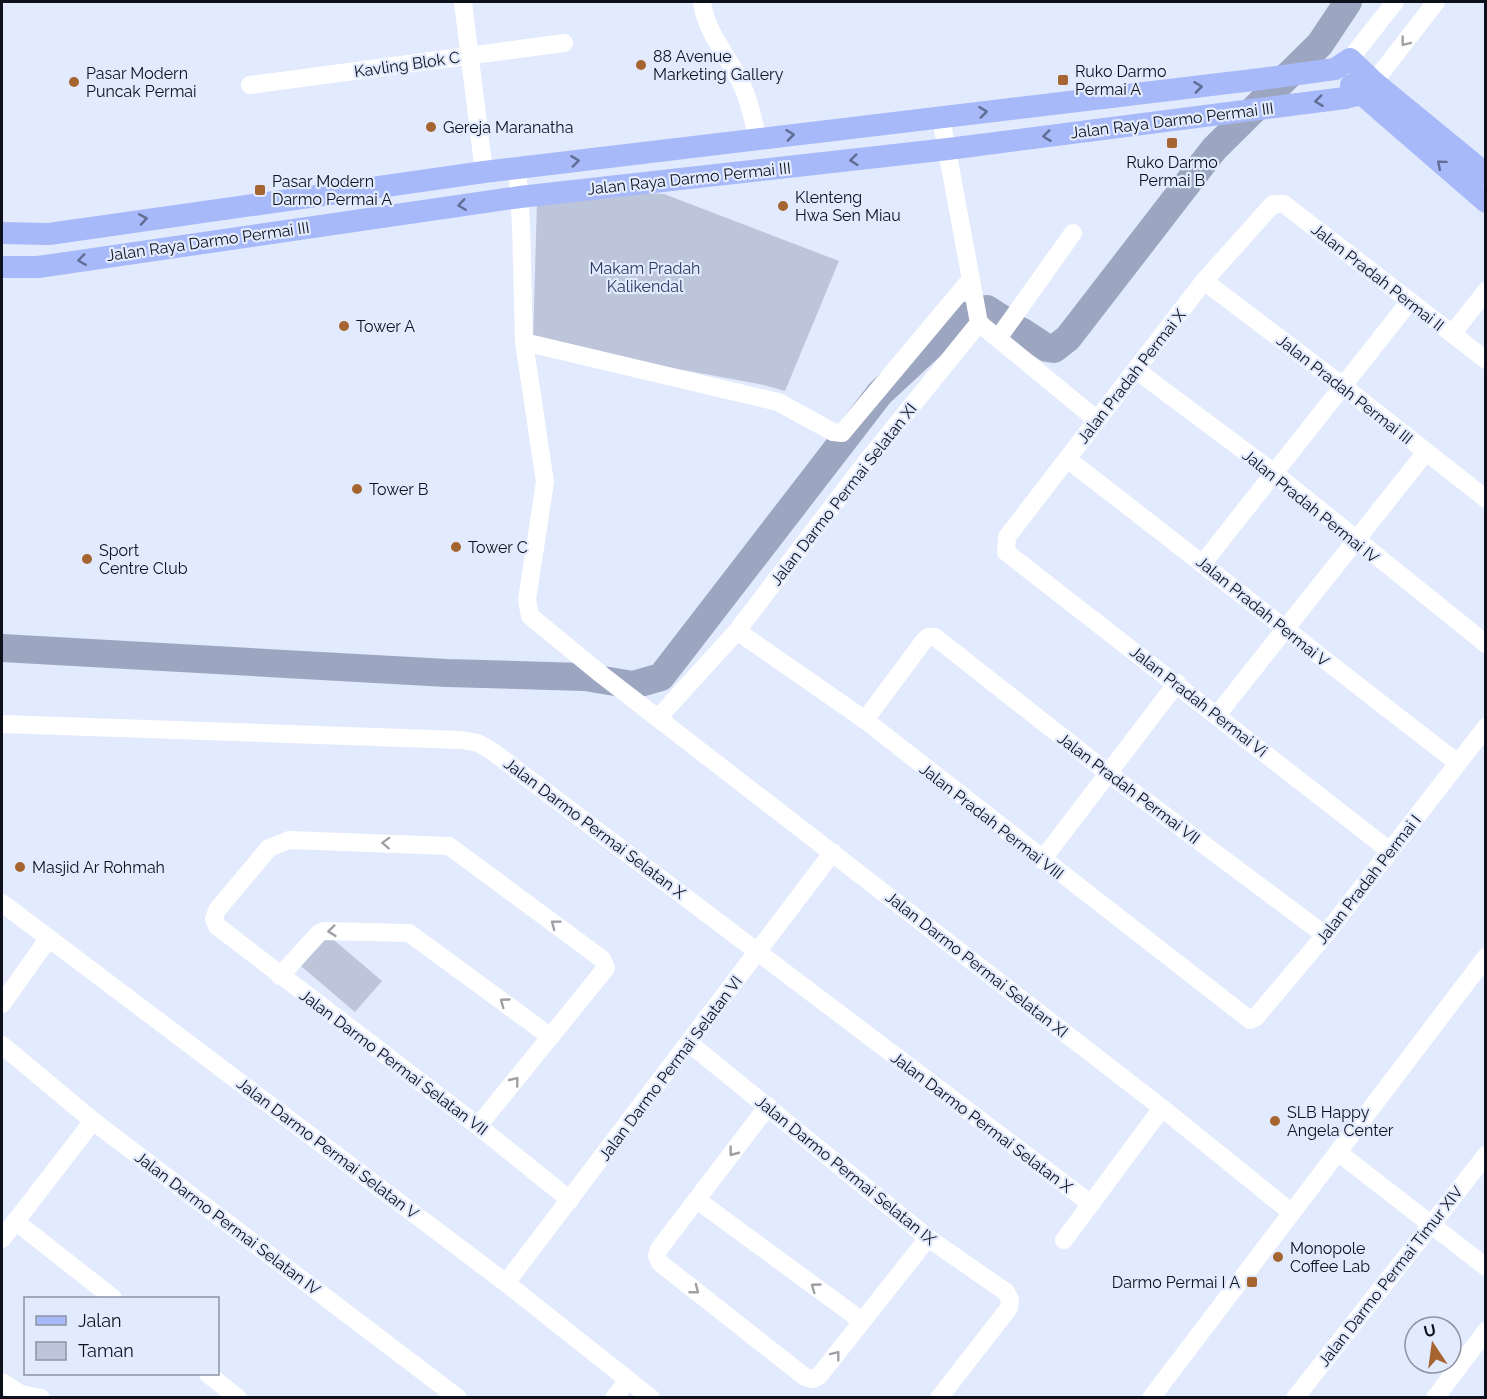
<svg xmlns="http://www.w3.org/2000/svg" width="1487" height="1399" viewBox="0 0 1487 1399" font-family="Raleway,sans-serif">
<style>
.green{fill:#bdc5da}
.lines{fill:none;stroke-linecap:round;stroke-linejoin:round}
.river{stroke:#9da6c1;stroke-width:28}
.minor{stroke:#fff;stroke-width:18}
.major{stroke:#a7b9f8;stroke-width:22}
.oneway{stroke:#9ea0a4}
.oneway2{stroke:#626d95}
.poi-dot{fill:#a66530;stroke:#e2eafd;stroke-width:2}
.labels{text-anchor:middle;stroke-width:4.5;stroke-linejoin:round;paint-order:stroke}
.poi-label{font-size:16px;fill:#0d111c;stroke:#e2eafd;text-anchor:start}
.street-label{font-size:16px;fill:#0d111c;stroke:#e2eafd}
.park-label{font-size:16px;fill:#2d3960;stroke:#e2eafd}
</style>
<rect width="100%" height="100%" fill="#e2eafd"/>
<g class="green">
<path d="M574,189L664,194L839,261L785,391L764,385L533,342L537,201Z"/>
<path d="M328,935L382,981L355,1012L301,966Z"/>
</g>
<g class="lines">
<g class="river">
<path d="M987,309L1004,320"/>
<path d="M1021,331L1047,348L1054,349L1068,338L1214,149L1320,44L1348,2"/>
<path d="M2,648L447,673L585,677L633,685L661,677L880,393L963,316"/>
</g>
<g class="minor">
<path d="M463,2L484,172"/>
<path d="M702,2C706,33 729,57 742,85C750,102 753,121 758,139"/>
<path d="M1350,59L1395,2"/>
<path d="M1374,82L1436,2"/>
<path d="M250,85L564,43"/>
<path d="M517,168L521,224L524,342L545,482L527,600L530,616L602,675L1162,1108L1292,1213"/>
<path d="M1204,281L1344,387L1486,499"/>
<path d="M979,323L1097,420"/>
<path d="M1452,334L1486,291"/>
<path d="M999,337L1073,233"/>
<path d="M524,342L778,402L833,432L842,433L971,279"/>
<path d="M1136,370L1274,473L1486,644"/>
<path d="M1067,459C1198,559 1327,663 1458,763"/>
<path d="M1203,563L1410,301"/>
<path d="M737,631L865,720L1250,1020L1255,1018L1325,935L1486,727"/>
<path d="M1217,715L1426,452"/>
<path d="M658,718L737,631L867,461L979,323L941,118"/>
<path d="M865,720L923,642L928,637H935L1108,773L1325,935"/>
<path d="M2,724L461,740L478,743L492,751L1091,1204"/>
<path d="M1390,851L1006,552L1007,537L1204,281L1273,204H1284L1486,360"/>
<path d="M1042,860L1177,683"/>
<path d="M2,903L506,1283L651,1398"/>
<path d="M280,976L319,933L324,931L409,933L551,1037"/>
<path d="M2,1004L48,939"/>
<path d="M689,1043L928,1238L1006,1292L1010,1300L1009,1308L939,1398"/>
<path d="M2,1045L93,1121L458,1398"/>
<path d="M768,1106L659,1249L657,1256L660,1263L805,1377L813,1379L819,1376L928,1238"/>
<path d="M478,1126L606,968L602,959L449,846L289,840L269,848L217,910L214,919L217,926L478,1126L570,1200"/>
<path d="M1339,1153L1486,1267"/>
<path d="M697,1200L862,1321"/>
<path d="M15,1221L113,1298"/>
<path d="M2,1239L93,1121"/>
<path d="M1064,1240L1162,1108"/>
<path d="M506,1283L833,852"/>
<path d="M208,1374L238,1398"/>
<path d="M2,1382L21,1394L41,1398"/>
<path d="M614,1398L628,1380"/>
<path d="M1151,1398L1486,957"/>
<path d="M1295,1398L1486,1155"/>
<path d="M1435,1398L1486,1331"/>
</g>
<g class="major">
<path d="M1351,85L1486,202"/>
<path d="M2,233L49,234L484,172L1261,79L1335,69L1350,59L1374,82L1486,174"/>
<path d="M2,267H38L520,197L948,149L1345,98L1360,94L1374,82"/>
</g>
</g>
<defs><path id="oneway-chevron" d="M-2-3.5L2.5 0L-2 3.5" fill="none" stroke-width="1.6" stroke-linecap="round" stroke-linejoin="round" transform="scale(1.5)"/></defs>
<g class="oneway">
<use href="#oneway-chevron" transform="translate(1405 42) rotate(128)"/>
<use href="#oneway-chevron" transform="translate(386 843) rotate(-178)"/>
<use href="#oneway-chevron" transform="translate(555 924) rotate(-143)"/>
<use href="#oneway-chevron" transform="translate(332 931) rotate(174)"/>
<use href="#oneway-chevron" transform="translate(504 1002) rotate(-144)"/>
<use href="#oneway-chevron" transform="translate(515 1081) rotate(-51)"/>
<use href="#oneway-chevron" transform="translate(733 1152) rotate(127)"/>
<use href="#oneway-chevron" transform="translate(815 1287) rotate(-144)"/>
<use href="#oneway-chevron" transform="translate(695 1290) rotate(38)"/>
<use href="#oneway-chevron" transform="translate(836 1355) rotate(-52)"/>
</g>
<g class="oneway2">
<use href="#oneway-chevron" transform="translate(1198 87) rotate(-7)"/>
<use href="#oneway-chevron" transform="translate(1319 101) rotate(173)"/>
<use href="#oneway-chevron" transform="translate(983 112) rotate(-7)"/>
<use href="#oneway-chevron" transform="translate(790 135) rotate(-7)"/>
<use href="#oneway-chevron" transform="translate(1047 136) rotate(173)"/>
<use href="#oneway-chevron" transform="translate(854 160) rotate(174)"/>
<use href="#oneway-chevron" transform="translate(575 161) rotate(-7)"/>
<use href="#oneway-chevron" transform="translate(1441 164) rotate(-140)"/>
<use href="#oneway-chevron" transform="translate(462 205) rotate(172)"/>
<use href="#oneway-chevron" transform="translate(143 219) rotate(-9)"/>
<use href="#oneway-chevron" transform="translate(82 260) rotate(172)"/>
</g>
<g class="poi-dot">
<circle cx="641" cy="65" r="6"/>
<rect x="1057" y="74" width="12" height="12" rx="3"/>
<circle cx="74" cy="82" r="6"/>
<circle cx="431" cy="127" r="6"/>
<rect x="1166" y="137" width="12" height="12" rx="3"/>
<rect x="254" y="184" width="12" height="12" rx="3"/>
<circle cx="783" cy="206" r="6"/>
<circle cx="344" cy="326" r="6"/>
<circle cx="357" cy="489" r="6"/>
<circle cx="456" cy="547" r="6"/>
<circle cx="87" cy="559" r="6"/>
<circle cx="20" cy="867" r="6"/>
<circle cx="1275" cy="1121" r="6"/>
<circle cx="1278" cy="1257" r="6"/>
<rect x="1246" y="1276" width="12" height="12" rx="3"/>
</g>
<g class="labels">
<g class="poi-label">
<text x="653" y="62">88 Avenue<tspan x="653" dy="18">Marketing Gallery</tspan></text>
<text x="1075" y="77">Ruko Darmo<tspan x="1075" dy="18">Permai A</tspan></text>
<text x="86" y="79">Pasar Modern<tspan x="86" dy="18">Puncak Permai</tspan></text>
<text x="443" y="133">Gereja Maranatha</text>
<text x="1172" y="168" text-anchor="middle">Ruko Darmo<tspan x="1172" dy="18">Permai B</tspan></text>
<text x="272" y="187">Pasar Modern<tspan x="272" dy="18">Darmo Permai A</tspan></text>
<text x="795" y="203">Klenteng<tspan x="795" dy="18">Hwa Sen Miau</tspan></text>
<text x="356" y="332">Tower A</text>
<text x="369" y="495">Tower B</text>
<text x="468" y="553">Tower C</text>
<text x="99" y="556">Sport<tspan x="99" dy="18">Centre Club</tspan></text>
<text x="32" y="873">Masjid Ar Rohmah</text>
<text x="1287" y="1118">SLB Happy<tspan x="1287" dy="18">Angela Center</tspan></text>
<text x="1290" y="1254">Monopole<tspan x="1290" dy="18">Coffee Lab</tspan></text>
<text x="1240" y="1288" text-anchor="end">Darmo Permai I A</text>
</g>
<g class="street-label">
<text transform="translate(407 64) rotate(-8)" y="6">Kavling Blok C</text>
<text transform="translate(1172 120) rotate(-7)" y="6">Jalan Raya Darmo Permai III</text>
<text transform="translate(689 178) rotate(-6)" y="6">Jalan Raya Darmo Permai III</text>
<text transform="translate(208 241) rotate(-8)" y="6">Jalan Raya Darmo Permai III</text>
<text transform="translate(1378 277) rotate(38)" y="6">Jalan Pradah Permai II</text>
<text transform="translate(1131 376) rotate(-52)" y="6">Jalan Pradah Permai X</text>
<text transform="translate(1345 389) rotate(38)" y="6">Jalan Pradah Permai III</text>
<text transform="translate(843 494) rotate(-52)" y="6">Jalan Darmo Permai Selatan XI</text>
<text transform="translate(1311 506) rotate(39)" y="6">Jalan Pradah Permai IV</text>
<text transform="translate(1263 611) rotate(39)" y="6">Jalan Pradah Permai V</text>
<text transform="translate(1199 701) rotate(38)" y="6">Jalan Pradah Permai Vi</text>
<text transform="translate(1129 788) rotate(37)" y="6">Jalan Pradah Permai VII</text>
<text transform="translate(992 821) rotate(38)" y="6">Jalan Pradah Permai VIII</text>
<text transform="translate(595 828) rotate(37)" y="6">Jalan Darmo Permai Selatan X</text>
<text transform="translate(1368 879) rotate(-52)" y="6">Jalan Pradah Permai I</text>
<text transform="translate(977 964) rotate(38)" y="6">Jalan Darmo Permai Selatan XI</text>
<text transform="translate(394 1062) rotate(37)" y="6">Jalan Darmo Permai Selatan VII</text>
<text transform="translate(670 1068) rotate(-53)" y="6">Jalan Darmo Permai Selatan VI</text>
<text transform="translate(982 1122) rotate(37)" y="6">Jalan Darmo Permai Selatan X</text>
<text transform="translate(328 1148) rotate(37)" y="6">Jalan Darmo Permai Selatan V</text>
<text transform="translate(846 1170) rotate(39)" y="6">Jalan Darmo Permai Selatan IX</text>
<text transform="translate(228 1223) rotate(37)" y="6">Jalan Darmo Permai Selatan IV</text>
<text transform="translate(1390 1276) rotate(-52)" y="6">Jalan Darmo Permai Timur XIV</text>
</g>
<g class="park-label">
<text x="645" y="274">Makam Pradah<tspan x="645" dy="18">Kalikendal</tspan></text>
</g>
</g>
<rect width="1487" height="1399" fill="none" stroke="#0d111c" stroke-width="6"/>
<rect x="24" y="1297" width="195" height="78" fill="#e2eafd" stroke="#8d93a3" stroke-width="1.5"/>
<rect x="36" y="1316" width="30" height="9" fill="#a7b9f8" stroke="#8d93a3" stroke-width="1.5"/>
<text x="78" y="1327" font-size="18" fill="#0d111c">Jalan</text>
<rect x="36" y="1342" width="30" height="18" fill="#bdc5da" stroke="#8d93a3" stroke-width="1.5"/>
<text x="78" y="1357" font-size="18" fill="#0d111c">Taman</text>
<g transform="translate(1433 1345) rotate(347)"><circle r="28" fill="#e2eafd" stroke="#8d93a3" stroke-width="1.5"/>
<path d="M0-4.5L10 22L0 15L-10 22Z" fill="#a66530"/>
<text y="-9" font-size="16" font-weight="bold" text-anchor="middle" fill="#0d111c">U</text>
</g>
</svg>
